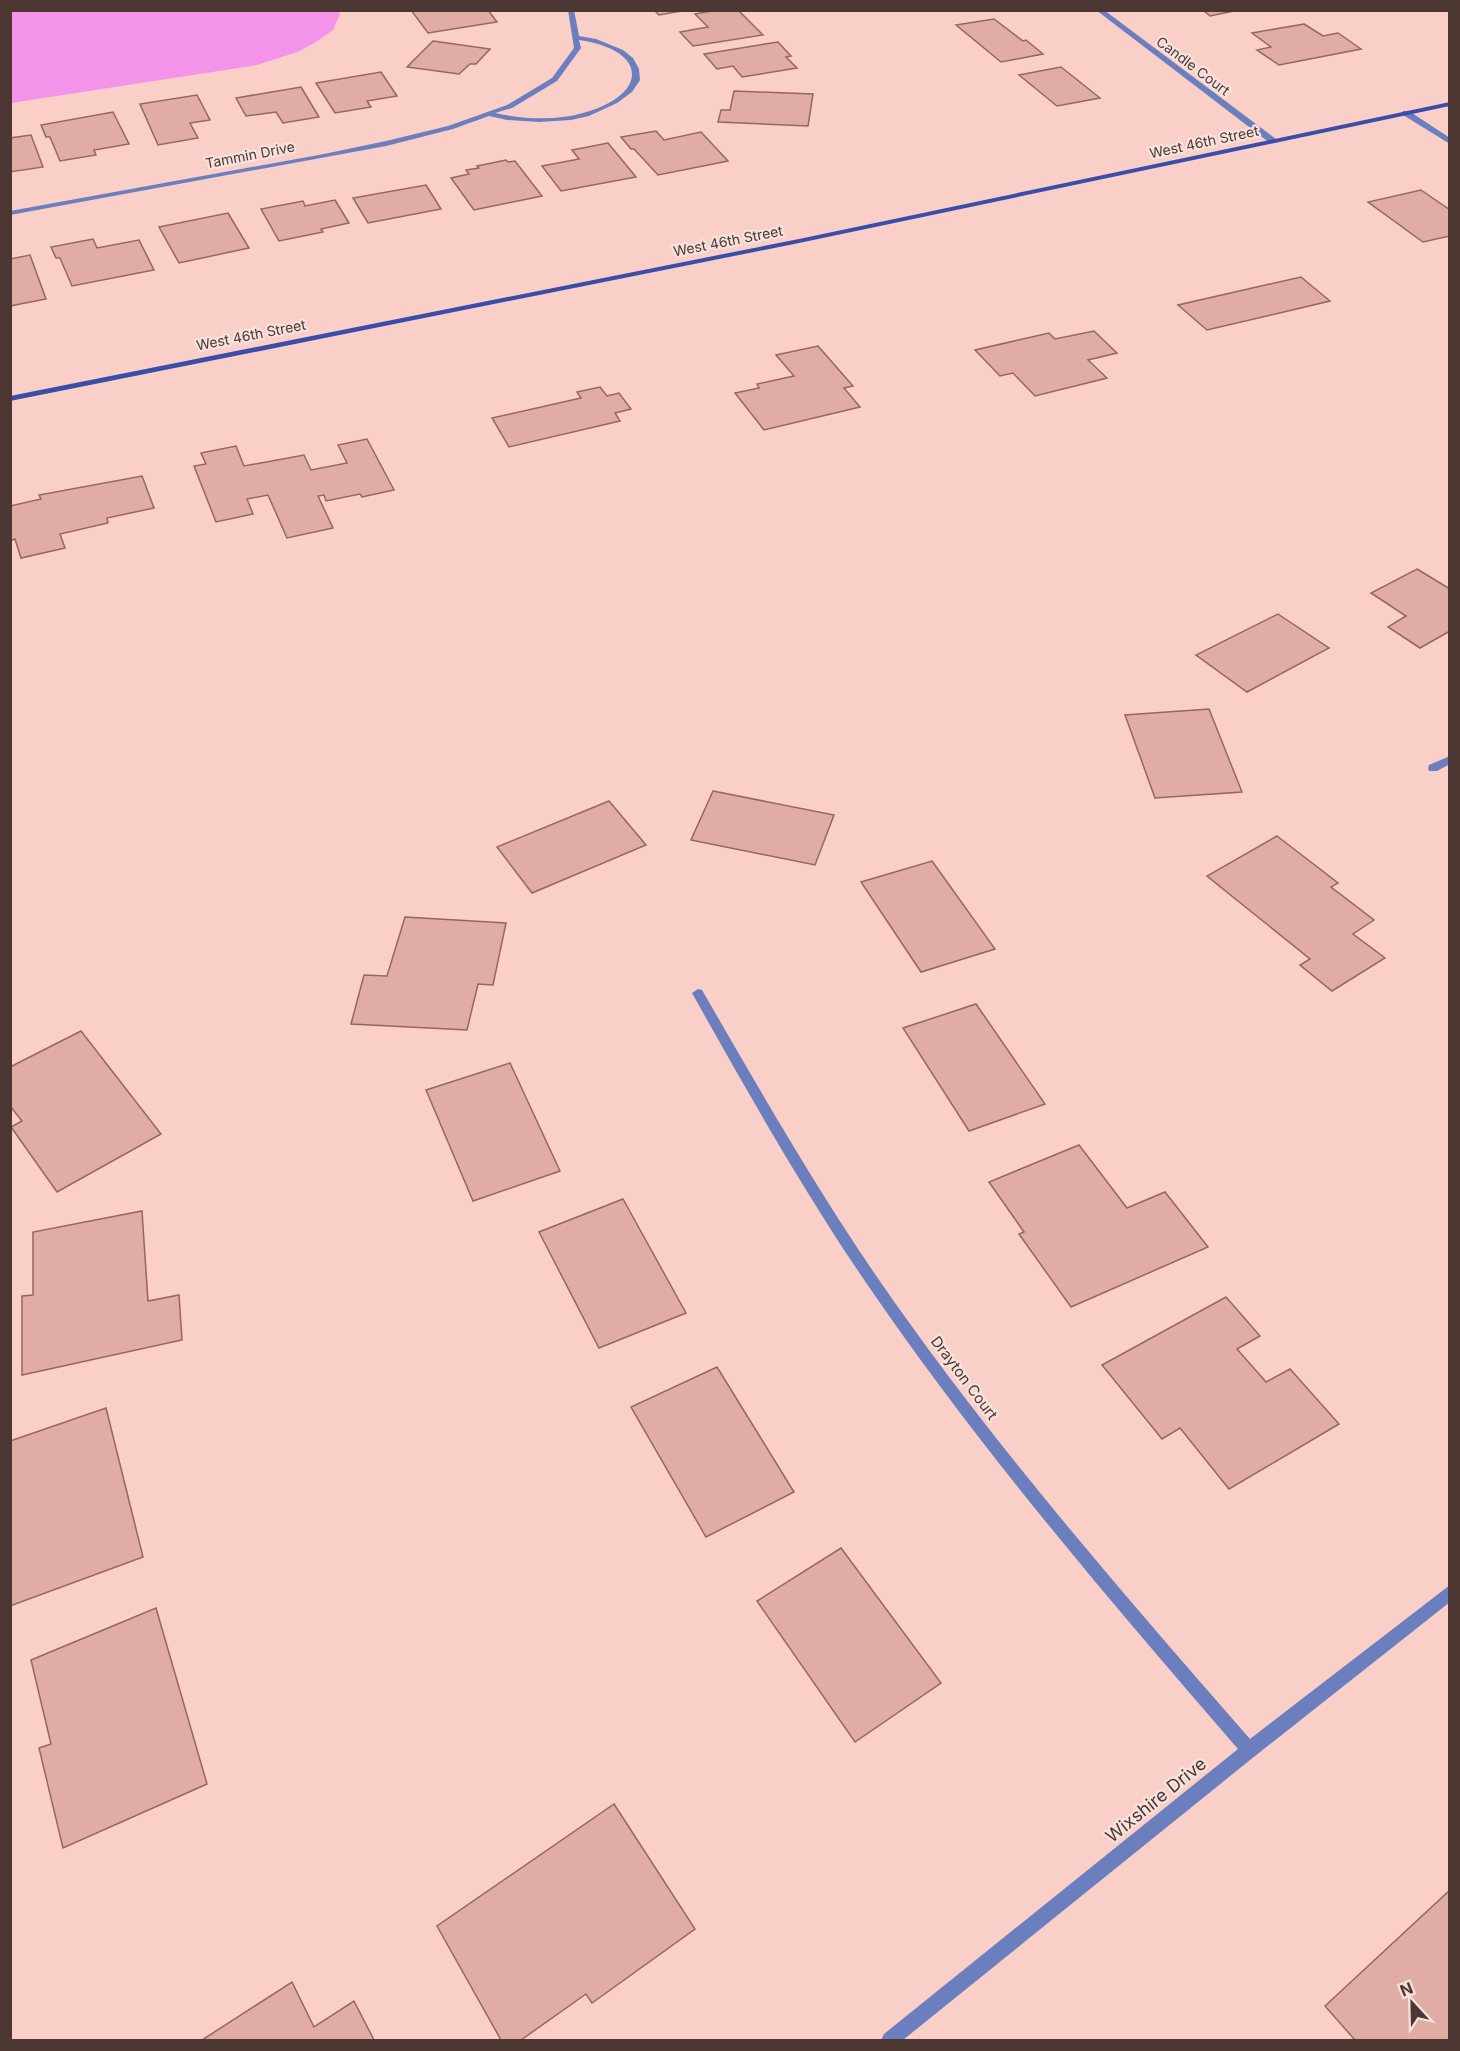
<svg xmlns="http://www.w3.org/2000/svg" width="1460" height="2051" viewBox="0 0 1460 2051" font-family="Inter,sans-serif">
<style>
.water{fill:#f493ea}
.building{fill:#e0aca3;stroke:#95675e;stroke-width:1.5}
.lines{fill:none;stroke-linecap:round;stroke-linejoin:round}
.street{fill:#6b7ebd;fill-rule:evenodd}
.secondary{fill:#3a4da9;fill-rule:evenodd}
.labels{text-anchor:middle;stroke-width:4.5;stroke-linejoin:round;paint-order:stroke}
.far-street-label{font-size:14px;fill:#4c3733;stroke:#f7e2dd}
.street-label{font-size:15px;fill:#4c3733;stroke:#f7e2dd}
.near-street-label{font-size:18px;fill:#4c3733;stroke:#f7e2dd}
</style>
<rect width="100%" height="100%" fill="#f9cfc7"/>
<path class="water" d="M338,11L340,14L333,30L316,42L300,51L257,65L11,103V11Z"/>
<g class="building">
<path d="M411,10H488L497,22L428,33Z"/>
<path d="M654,10H687L659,15Z"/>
<path d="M717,10H738L763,35L693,46L680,32L708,27L695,14Z"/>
<path d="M1203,10H1239L1210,16Z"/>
<path d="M994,19L1023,41L1026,40L1043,54L1001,62L956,25Z"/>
<path d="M1304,24L1323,36L1338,33L1361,49L1279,65L1257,50L1271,47L1252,33Z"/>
<path d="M433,41L490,49L476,64H470L459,74L407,67Z"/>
<path d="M778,42L791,56L786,57L797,68L742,77L733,66L717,69L704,54Z"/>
<path d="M1061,67L1100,98L1057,106L1019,75Z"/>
<path d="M381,72L397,96L367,101L371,107L335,113L316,83Z"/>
<path d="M301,87L319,117L283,123L276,112L246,116L236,98Z"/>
<path d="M734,91L813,94L808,126L718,122L721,110H730Z"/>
<path d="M197,95L210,120L190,123L198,138L158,145L140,104Z"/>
<path d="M113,112L129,144L94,150L96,155L60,161L50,137H46L41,125Z"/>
<path d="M656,131L664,140L701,132L728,161L658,175L634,149H631L621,137Z"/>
<path d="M31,135L43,167L10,172V138Z"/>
<path d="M608,143L636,177L561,191L542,166L579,159L572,150Z"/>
<path d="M506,160L508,162L515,161L542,196L474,210L451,178L469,174L466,170L479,168L477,166Z"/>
<path d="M426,185L441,209L368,223L353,198Z"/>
<path d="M1421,190L1450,210V236L1423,242L1368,202Z"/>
<path d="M335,200L349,223L321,229L323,232L279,241L261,209L303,201L305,206Z"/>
<path d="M228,213L249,248L179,263L159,227Z"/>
<path d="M93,239L97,248L139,240L154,270L72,286L60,258H56L51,247Z"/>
<path d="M30,255L46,299L10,306V259Z"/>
<path d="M1301,277L1330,301L1207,330L1178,305Z"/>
<path d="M1094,331L1117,353L1088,360L1107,378L1035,396L1013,373L1000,376L975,350L1049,333L1055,339Z"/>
<path d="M818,346L853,386L844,388L860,407L764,430L735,393L759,388L757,384L794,376L776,355Z"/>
<path d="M600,387L607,396L619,393L631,409L615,413L620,421L509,447L492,418L581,398L577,392Z"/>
<path d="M367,439L394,490L362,497L360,494L326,501L324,495L318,496L333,528L287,538L268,495L247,499L253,514L216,522L194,466L206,464L201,453L236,446L244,466L304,455L311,470L347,463L338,445Z"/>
<path d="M142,476L154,508L107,518L108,523L60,534L65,548L21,558L15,539L10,541V506L41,499L39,495Z"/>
<path d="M1417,569L1450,589V631L1420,648L1388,627L1406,616L1371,593Z"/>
<path d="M1278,614L1329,648L1247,692L1196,655Z"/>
<path d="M1209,709L1242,792L1155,798L1125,715Z"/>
<path d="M713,791L834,815L815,865L691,840Z"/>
<path d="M609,801L646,845L532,893L497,847Z"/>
<path d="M1277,836L1338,883L1331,887L1374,920L1353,934L1385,958L1332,991L1300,965L1310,959L1207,876Z"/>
<path d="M932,861L995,949L921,972L861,882Z"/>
<path d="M405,917L506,923L493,985L478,984L467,1030L351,1024L364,975L387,976Z"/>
<path d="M976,1004L1045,1104L969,1131L903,1028Z"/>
<path d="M81,1031L161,1134L57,1192L11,1127L22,1121L10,1106V1067Z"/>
<path d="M510,1063L560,1171L473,1201L426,1090Z"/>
<path d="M1079,1145L1127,1208L1165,1192L1208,1247L1071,1307L1019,1234L1024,1232L989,1182Z"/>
<path d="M623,1199L686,1313L599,1348L539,1232Z"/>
<path d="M142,1211L148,1301L179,1295L182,1340L22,1375V1296L33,1295V1232Z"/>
<path d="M1226,1297L1260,1336L1237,1349L1266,1382L1290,1369L1339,1424L1229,1489L1180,1428L1162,1439L1102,1365Z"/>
<path d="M717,1367L794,1492L706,1537L631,1407Z"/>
<path d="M106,1408L143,1557L10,1606V1441Z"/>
<path d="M841,1548L941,1683L855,1742L757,1601Z"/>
<path d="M156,1608L207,1784L63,1848L39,1748L51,1744L31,1660Z"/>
<path d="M614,1804L695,1929L592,2003L586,1994L521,2040H501L437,1926Z"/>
<path d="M1450,1890V2040H1355L1325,2006Z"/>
<path d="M292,1982L314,2027L354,2001L374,2040H202Z"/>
</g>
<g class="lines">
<g class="street">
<path d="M568,10H574L579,36L596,39L623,50L633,58L639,69L640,80L632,92L617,103L589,116L571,120L539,122L507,120L489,116L453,129L386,146L10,215V211L324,154L386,141L448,126L507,105L552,78L574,48ZM579,40C649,50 649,95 583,113C555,121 524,119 495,113L512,108L557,81L581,48Z"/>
<path d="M1096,10H1104L1276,139V143H1270Z"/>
<path d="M1403,111H1409L1450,138V144L1403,115Z"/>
<path d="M1450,756V764L1437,771H1429L1428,768L1429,765Z"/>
<path d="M698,989L702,990C758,1087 814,1185 877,1277C989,1440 1120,1590 1250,1739L1450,1585V1602L1255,1756L903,2040H881L884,2034L1238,1749C1109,1600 980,1449 869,1287C804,1192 748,1093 692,993Z"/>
</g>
<path class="secondary" d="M1450,102V106L799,243L10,401V396L799,239Z"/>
</g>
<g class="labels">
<g class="far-street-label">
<text transform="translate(1193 66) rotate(37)" y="5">Candle Court</text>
<text transform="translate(1204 142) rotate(-12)" y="5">West 46th Street</text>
<text transform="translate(250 155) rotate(-11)" y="5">Tammin Drive</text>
<text transform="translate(728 241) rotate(-11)" y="5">West 46th Street</text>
<text transform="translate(251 335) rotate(-11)" y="5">West 46th Street</text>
</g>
<g class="street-label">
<text transform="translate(964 1378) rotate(53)" y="5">Drayton Court</text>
</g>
<g class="near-street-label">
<text transform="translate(1156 1800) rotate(-39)" y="6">Wixshire Drive</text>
</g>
</g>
<rect width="1460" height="2051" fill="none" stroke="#4c3733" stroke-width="24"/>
<g transform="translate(1412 2003) rotate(338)" stroke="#f7e2dd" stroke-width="4.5" paint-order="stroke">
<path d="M0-4.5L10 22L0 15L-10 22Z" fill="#4c3733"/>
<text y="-9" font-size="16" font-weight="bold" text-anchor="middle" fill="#4c3733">N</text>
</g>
</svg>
